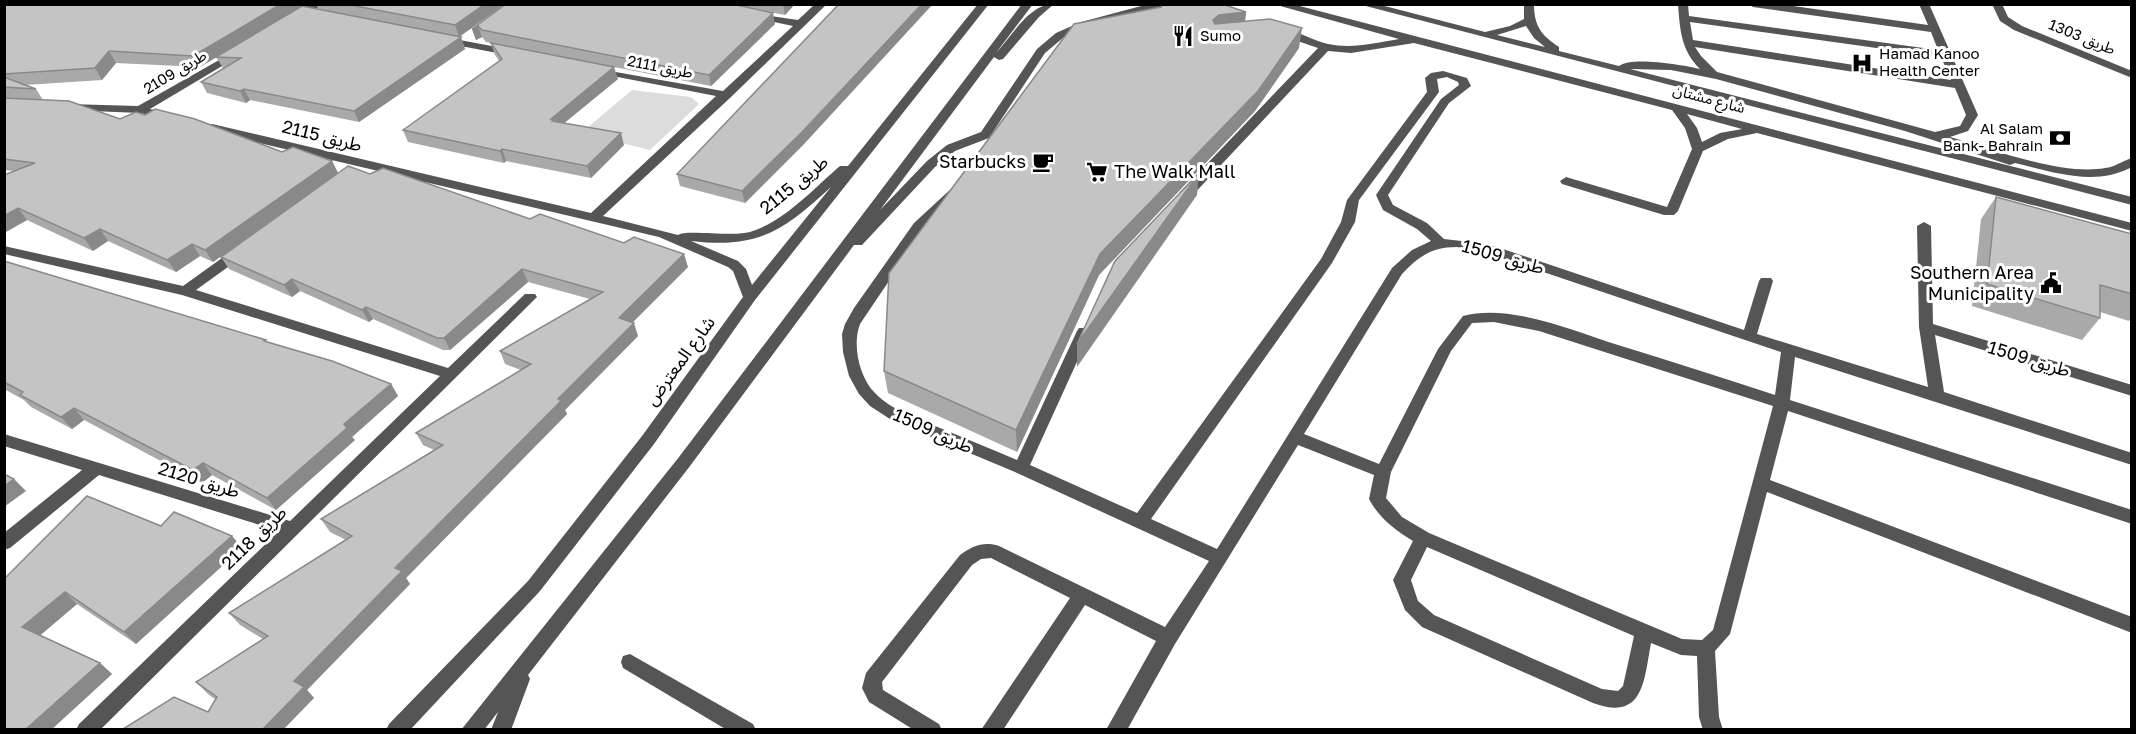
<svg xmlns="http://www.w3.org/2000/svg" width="2136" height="734" viewBox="0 0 2136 734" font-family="'Golos Text','Noto Sans Arabic',sans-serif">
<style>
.green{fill:#dcdcdc}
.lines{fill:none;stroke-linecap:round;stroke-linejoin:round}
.minor{fill:#555;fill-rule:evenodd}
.wall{fill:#a9a9a9}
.shaded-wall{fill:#898989}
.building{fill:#c4c4c4;stroke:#898989;stroke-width:1.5}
.labels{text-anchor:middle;stroke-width:6;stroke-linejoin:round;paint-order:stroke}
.far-poi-label{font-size:15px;fill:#000;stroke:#fff;text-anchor:start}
.far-street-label{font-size:15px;fill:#000;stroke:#fff}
.street-label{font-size:18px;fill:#000;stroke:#fff}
.poi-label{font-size:18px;fill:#000;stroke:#fff;text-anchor:end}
</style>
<rect width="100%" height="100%" fill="#fff"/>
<path class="green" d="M632,90L691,97L699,104L650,150L581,133Z"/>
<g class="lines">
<g class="minor">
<path d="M310,4H323L299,20H291V16Z"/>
<path d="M815,4H827L731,97L603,216L678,235C685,229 733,237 750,232C785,221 812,190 840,166H848L978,4H989L755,300L654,444L540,591L410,730H386L389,724L528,581L642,436L743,297L733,271L728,267L659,237L212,132L206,128L212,124L591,213L716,96L597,73L593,72V68L723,91L793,26L750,17V13L798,20ZM831,187L752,285L746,269L738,261L691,241C759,249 783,231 831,187Z"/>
<path d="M1022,4H1033L996,53C1012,36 1029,4 1054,4L1039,17L1003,59L999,60L994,57L880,210L927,161L947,145L981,132L1037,49L1056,33L1081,22L1145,5L1185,4L1188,7L1183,10L1145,11L1089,26L1064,37L1045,53L989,138L955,151L935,167L862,245H854L690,466L528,675L530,679L511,730H491L498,712L484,730H461L679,457Z"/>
<path d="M1273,4H1292L2132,223V231L1757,133L1728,139L1703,151L1678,211L1674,215H1664L1562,184L1560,181L1566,177L1667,207L1692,149L1685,128L1672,110L1414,43L1351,53L1328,51L1190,198H1180L1179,195L1180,192L1318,48L1277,34V30C1293,27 1312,41 1328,44C1352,49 1375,43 1399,39ZM1687,114L1742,129L1720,133L1702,142L1697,128Z"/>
<path d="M1358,4H1377L1485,32L1510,26L1524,19V4H1534C1534,26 1541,35 1559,47V51L1619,66C1631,56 1684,65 1700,69C1681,50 1680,30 1678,4H1688L1689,16L1938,50L1931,32L1753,7L1748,4H1779L1928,25L1919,4H1929L1978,115L1968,131L1950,137C1991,149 2063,176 2105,168C2115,167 2122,161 2132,158V167C2095,187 2052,172 2015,163L2010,165L1905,131L1716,79L1671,70L1630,69L2132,197V205ZM1690,22L1941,57L1951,80L1693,40ZM1526,26L1534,38L1545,47L1497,35ZM1695,47L1955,88L1966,115L1960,126L1935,132L1717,72L1701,56Z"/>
<path d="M1992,4H2002L2008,17L2022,26L2132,71V78L2014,30L2000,21Z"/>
<path d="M444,37L512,50L517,53L512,56L440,42V38Z"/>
<path d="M235,51L239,52V56L150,109L172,115V119L140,113L67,110L61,107L67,104L138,106Z"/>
<path d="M1443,71L1467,78L1471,86L1449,103L1388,195L1393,205L1427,223L1444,239L1488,244L1744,330L1759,281L1761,278H1771L1773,281L1757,334L1928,387L1919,327L1917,226L1924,222L1931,226L1933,324L2132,385V396L1935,335L1944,392L2132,453V465L1795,357L1790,400L2132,510V524L1788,411L1770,480L2132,617V633L1767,492L1730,634L1715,651L1719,717L1723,730H1703L1699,717L1697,656L1681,655L1651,643C1644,680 1644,722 1593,703L1422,627L1405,610L1393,580L1413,541C1395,530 1379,518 1369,499L1374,475L1298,445L1175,644L1127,730H1106L1156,641L1085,605L1003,730H981L1070,598L991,558L981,559L972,565L882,682L883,690L939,724L942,730H914L869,702L862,688L866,673L960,555C972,546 984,541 999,546L1165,627L1209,561L1015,472L893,421L870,406L859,394L849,376L843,352L842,334L845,324L854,308L914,223L952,188H960L962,191L960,194L924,229L860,324C852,344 859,377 875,393C892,411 918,418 940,428C965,438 991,449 1017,460L1077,331L1079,328H1089L1091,331L1030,465L1137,513L1321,259L1341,222L1347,200L1427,92L1425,78L1431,73ZM1447,77L1458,82L1459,85L1441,99L1376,195L1383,210L1417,229L1431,241L1412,250L1392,268L1217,549L1151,519L1332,263L1355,222L1359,200L1439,92L1437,79ZM1457,247L1481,251L1781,352L1775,395C1723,378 1671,361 1618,345C1574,331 1509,303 1463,316L1438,349L1379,464L1304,434L1402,274C1419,256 1432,247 1457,247ZM1494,322L1539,331L1773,406L1713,630L1702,640L1682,639L1429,533L1402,517L1386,498L1391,472L1451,351L1472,323ZM1427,547L1634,636L1623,686L1618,691L1602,689L1434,615L1418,601L1411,580Z"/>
<path d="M4,246L183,286L236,248H246L248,251L246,254L196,290L448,368L525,294H535L537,297L100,730H76L79,724L279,531L99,475L10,548L4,550V533L82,470L4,446V434L290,521L440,376L182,295L4,254Z"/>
<path d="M630,654L753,724L756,730H727L623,668L621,662L623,656Z"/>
</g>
</g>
<g class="wall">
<path d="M4,4H306L303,6L319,9L316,4H505L459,37H461L465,49L359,122L250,100L246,103L207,93L201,82L223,68L216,57L200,67L116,63L102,80L25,85L36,89L43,100L120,119L145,115L282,152L332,161L338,173L213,262L200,256L176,272L108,241L93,251L27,220L4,233V175L14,171L4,170Z"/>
<path d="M506,4H795L785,15L754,9L775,24L711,86L486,42L482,37L476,40L472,29Z"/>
<path d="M1161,7L1246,12L1245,21L1299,48L1255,111L1099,275L1017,452L888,393L884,371Z"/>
<path d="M491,43L618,79L564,123L624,145L591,178L506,161L504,163L408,142L403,130L499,61L495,55Z"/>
<path d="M805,143L745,203L680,186L677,174Z"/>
<path d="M370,174L530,219L688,267L632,323L638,336L565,410L567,414L406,578L410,584L307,690L314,698L208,712L216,700L208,694L196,682L263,639L240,625L229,613L346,540L330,532L321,519L434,450L423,445L416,433L521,370L505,364L500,351L590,299L528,282L450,350H443L373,319L369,322L300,291L292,297L229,269L221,257Z"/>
<path d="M1996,197L2132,234V317L2129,321L2100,312V318L2082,340L1972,306L1981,219Z"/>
<path d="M4,261L267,342L391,384L398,396L352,437L355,440L276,510L212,475L202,483L84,420L72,429L31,407L24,400L4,389Z"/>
<path d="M232,536L242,548L136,644L77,604L40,635L100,663L112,674L52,729H4V579Z"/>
</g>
<g class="shaded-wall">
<path d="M281,4H306L200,67L193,56Z"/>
<path d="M485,4H505L459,37L455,25Z"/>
<path d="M783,4H795L785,15Z"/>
<path d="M922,4H933L805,143L745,203L742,191Z"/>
<path d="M1246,12L1244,31L1217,35L1213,20L1219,15Z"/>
<path d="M773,13L775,24L711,86L709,75Z"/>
<path d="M478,26L482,37L476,40L472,29Z"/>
<path d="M1302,28L1299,48L1255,111L1099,275L1017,452L1016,430L1100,254Z"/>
<path d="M461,37L465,49L359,122L354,111Z"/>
<path d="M109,51L116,63L102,80L95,68Z"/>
<path d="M614,67L618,79L557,129L551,119Z"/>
<path d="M244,89L250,100L246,103L240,91Z"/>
<path d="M621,133L624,145L591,178L587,166Z"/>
<path d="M502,149L506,161L504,163L500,151Z"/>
<path d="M332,161L338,173L213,262L205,250Z"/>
<path d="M1199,173L1197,195L1077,367V344Z"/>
<path d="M18,208L27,220L4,233V216Z"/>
<path d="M100,229L108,241L93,251L84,238Z"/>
<path d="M192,244L200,256L176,272L167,260Z"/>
<path d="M684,254L688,267L624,331L619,318Z"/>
<path d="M522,269L528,282L450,350L444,338Z"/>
<path d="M292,279L300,291L292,297L284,285Z"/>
<path d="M366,307L373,319L369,322L362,310Z"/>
<path d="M634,323L638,336L565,410L567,414L406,578L410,584L307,690L314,698L284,729H263L294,681L395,568L558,399Z"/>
<path d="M391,384L398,396L352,437L355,440L276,510L267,498L344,424Z"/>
<path d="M74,408L84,420L72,429L61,417Z"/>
<path d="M203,463L212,475L202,483L193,470Z"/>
<path d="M14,479L26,491L4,507V486Z"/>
<path d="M232,536L242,548L136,644L124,632Z"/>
<path d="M65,592L77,604L36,639L22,627Z"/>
<path d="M100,663L112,674L52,729H26Z"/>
</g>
<g class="building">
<path d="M4,4H281L193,56L109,51L95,68L4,74Z"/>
<path d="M345,4H485L455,25Z"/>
<path d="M506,4H732L773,13L709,75L482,30L478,26L472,29Z"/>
<path d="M839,4H922L803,131L742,191L677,174Z"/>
<path d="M1163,4H1222L1246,12L1219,15L1213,20L1215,24L1270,19L1302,28L1258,91L1100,254L1016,430L884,371L889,273L1074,24L1161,7Z"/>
<path d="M302,6L461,37L354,111L244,89L240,91L201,82L241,58L216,57Z"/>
<path d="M491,43L614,67L551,119H554L552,121L621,133L587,166L502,149L500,151L403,130L502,59Z"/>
<path d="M4,77L36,89L4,87Z"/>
<path d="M4,98L69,101L120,119L136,112L145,115L155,109L195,119L282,152L293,147L332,161L205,250L192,244L167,260L100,229L84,238L18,208L4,216V175L35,163L4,159Z"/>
<path d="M348,166L370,174L383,168L530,219L540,214L624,243L634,237L684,254L619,318L634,323L558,399L561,401L395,568L402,571L294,681L304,687L263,729H123L174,697L208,712L217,697L196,682L268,636L229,613L352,536L321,519L443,445L416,433L531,364L500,351L603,292L522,269L444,338H437L366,307L362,310L292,279L284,285L221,257Z"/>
<path d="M1199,173L1077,344L1115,261Z"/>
<path d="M1996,197L2132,234V294L2100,285V318L1987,284Z"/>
<path d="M4,261L266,340L264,341L332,361L391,384L344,424L347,428L267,498L203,463L193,470L74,408L61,417L20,395L23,392L4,382Z"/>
<path d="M4,474L14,479L4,486Z"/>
<path d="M87,496L161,526L174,512L232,536L124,632L65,592L22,627L100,663L26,729H4V579Z"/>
</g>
<defs>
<symbol id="restaurant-bare" viewBox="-9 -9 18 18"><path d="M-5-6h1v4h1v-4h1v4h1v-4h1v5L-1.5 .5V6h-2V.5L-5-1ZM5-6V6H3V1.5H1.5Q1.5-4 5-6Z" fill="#000" stroke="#fff" stroke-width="2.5" paint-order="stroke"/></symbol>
<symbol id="hospital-bare" viewBox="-9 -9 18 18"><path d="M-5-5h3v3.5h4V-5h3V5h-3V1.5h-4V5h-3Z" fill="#000" stroke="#fff" stroke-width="2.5" paint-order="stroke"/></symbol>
<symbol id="bank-bare" viewBox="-9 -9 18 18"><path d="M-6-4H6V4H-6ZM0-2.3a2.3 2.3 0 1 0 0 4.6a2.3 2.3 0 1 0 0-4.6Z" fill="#000" stroke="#fff" stroke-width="2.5" paint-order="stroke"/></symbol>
<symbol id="cafe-bare" viewBox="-9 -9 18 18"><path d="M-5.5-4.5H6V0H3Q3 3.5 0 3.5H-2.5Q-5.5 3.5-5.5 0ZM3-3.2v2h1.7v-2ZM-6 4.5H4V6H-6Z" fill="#000" stroke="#fff" stroke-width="2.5" paint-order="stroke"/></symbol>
<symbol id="supermarket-bare" viewBox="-9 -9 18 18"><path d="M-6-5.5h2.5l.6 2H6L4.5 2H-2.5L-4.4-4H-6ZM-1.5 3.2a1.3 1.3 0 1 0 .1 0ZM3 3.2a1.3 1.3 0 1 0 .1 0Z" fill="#000" stroke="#fff" stroke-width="2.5" paint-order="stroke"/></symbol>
<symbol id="civic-bare" viewBox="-9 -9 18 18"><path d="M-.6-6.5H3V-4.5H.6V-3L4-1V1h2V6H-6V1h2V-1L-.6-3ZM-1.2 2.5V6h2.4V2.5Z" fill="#000" stroke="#fff" stroke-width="2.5" paint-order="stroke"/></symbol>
</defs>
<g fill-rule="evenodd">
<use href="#restaurant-bare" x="1168" y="21" width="30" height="30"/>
<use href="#hospital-bare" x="1847" y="48" width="30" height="30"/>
<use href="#bank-bare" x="2045" y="123" width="30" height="30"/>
<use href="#cafe-bare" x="1028" y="147" width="30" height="30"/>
<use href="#supermarket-bare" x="1082" y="157" width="30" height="30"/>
<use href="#civic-bare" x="2036" y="268" width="30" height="30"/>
</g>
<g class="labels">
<g class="far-poi-label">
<text x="1200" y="41">Sumo</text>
<text x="1879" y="59">Hamad Kanoo<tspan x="1879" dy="17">Health Center</tspan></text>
<text x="2043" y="134" text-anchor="end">Al Salam<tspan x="2043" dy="17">Bank- Bahrain</tspan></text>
</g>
<g class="far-street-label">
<text transform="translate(2082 37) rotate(22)" y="5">طريق 1303</text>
<text transform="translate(660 67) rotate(11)" y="5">طريق 2111</text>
<text transform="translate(175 72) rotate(-31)" y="5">طريق 2109</text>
<text transform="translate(1709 99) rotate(15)" y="5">شارع مشتان</text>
</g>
<g class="street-label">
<text transform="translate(322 136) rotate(14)" y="6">طريق 2115</text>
<text transform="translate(794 185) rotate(-39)" y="6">طريق 2115</text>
<text transform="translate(1503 257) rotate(16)" y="6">طريق 1509</text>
<text transform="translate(2029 359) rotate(17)" y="6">طريق 1509</text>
<text transform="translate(680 361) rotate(-54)" y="6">شارع المعترض</text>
<text transform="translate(933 431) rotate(24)" y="6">طريق 1509</text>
<text transform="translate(199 480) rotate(17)" y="6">طريق 2120</text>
<text transform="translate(254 538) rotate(-44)" y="6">طريق 2118</text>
</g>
<g class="poi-label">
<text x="1026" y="168">Starbucks</text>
<text x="1114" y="178" text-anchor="start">The Walk Mall</text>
<text x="2034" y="279">Southern Area<tspan x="2034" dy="21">Municipality</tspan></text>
</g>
</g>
<rect width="2136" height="734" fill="none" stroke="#000000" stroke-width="12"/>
</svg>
